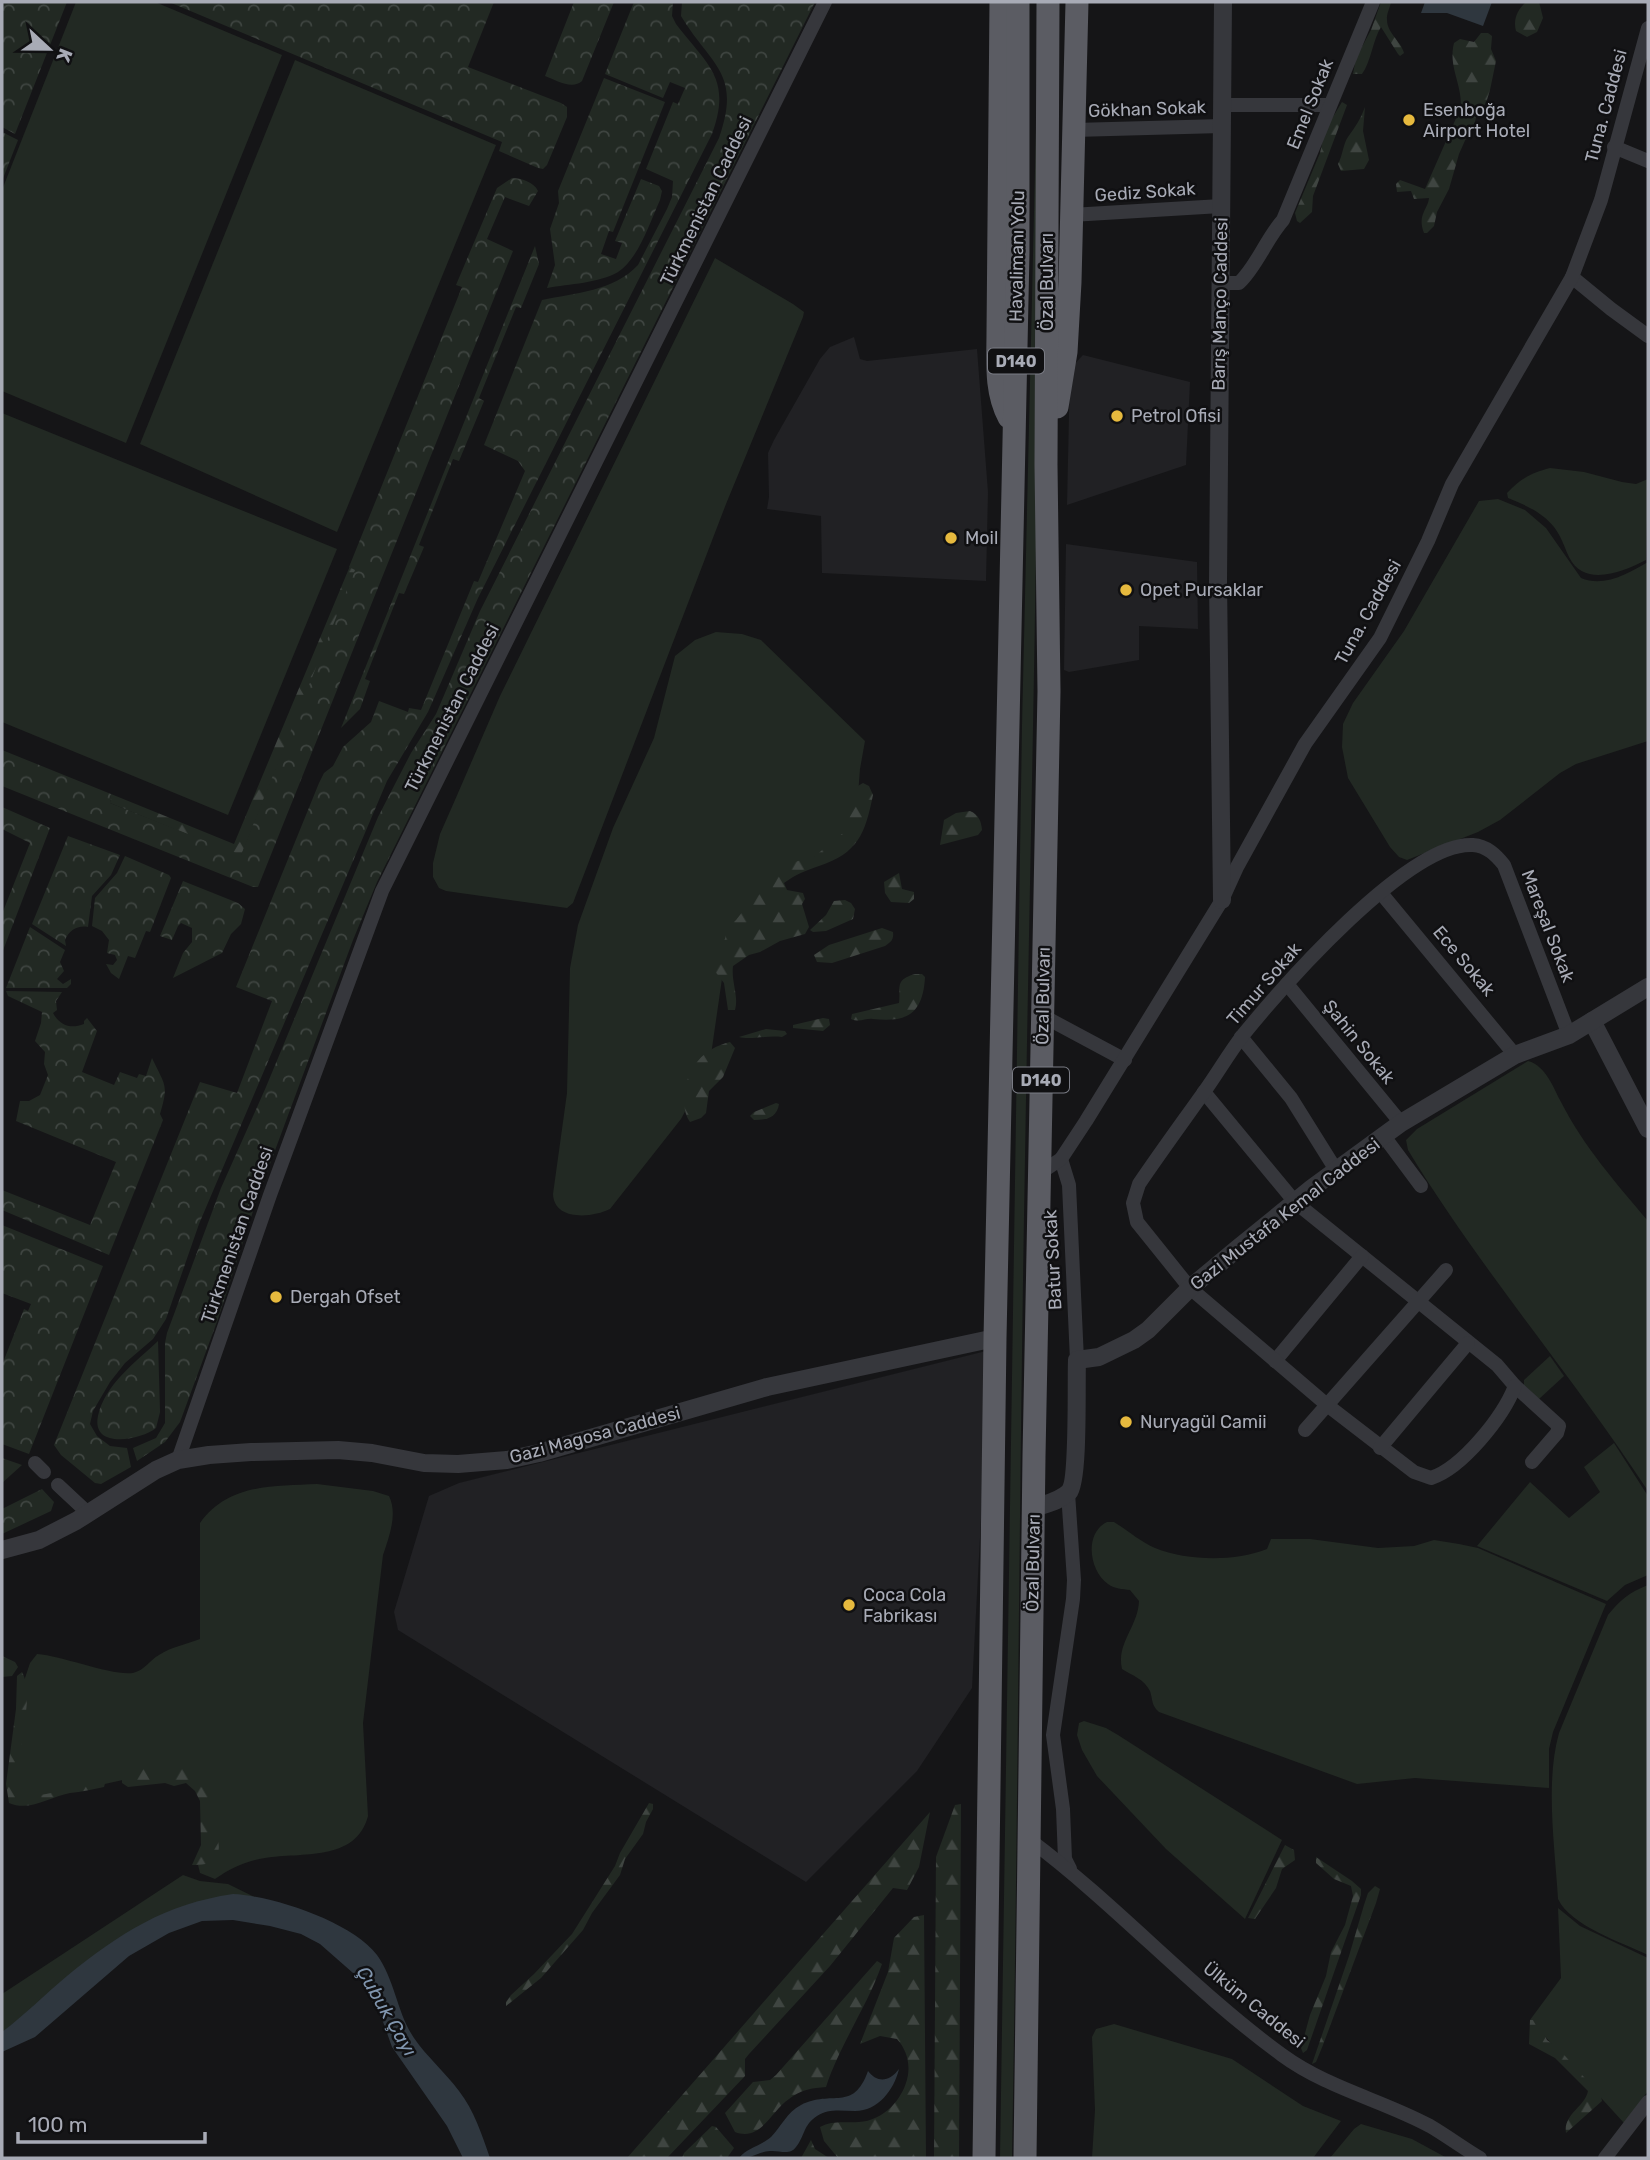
<svg xmlns="http://www.w3.org/2000/svg" width="1650" height="2160" viewBox="0 0 1650 2160" font-family="Rubik,sans-serif">
<style>
.built{fill:#212124}
.grass{fill:#222923}
.forest{fill:url(#forest-firs)}
.park{fill:url(#park-crowns)}
.water{fill:#2f373f}
.lines{fill:none;stroke-linecap:round;stroke-linejoin:round}
.minor{stroke:#36373c;stroke-width:14}
.tertiary{stroke:#36373c;stroke-width:18}
.trunk{stroke:#5b5c63;stroke-width:23}
.poi-dot{fill:#e6b93e;stroke:#101012;stroke-width:2.5}
.labels{text-anchor:middle;stroke-width:5;stroke-linejoin:round;paint-order:stroke}
.shield{fill:#101012;stroke:#7a7c85;stroke-width:2}
.shield-label{font-size:16px;font-weight:bold;fill:#a8abb6}
.street-label{font-size:18px;fill:#a8abb6;stroke:#101012}
.poi-label{font-size:18px;fill:#a8abb6;stroke:#101012;text-anchor:start}
.water-label{font-size:19px;font-style:italic;fill:#8196af;stroke:#101012}
</style>
<defs>
<pattern id="forest-firs" width="22" height="20" patternUnits="userSpaceOnUse" patternTransform="scale(1.75)"><rect width="22" height="20" fill="#222923"/><path d="M5 1l3.5 6h-7zM16 11l3.5 6h-7z" fill="#3f4541"/></pattern>
<pattern id="park-crowns" width="20" height="18" patternUnits="userSpaceOnUse" patternTransform="scale(1.75)"><rect width="20" height="18" fill="#222923"/><path d="M2 6a3 3 0 1 1 6 0M12 15a3 3 0 1 1 6 0" fill="none" stroke="#3f4541"/></pattern>
</defs>
<rect width="100%" height="100%" fill="#151517"/>
<g class="built">
<path d="M854,337L860,359L867,361L977,349L988,492L986,581L822,573L821,516L767,509L769,497L768,453L774,440L820,359L830,347Z"/>
<path d="M1083,355L1190,382L1186,465L1067,505L1070,369Z"/>
<path d="M1066,544L1197,562L1198,629L1139,626V660L1069,672L1064,670Z"/>
<path d="M990,1350L972,1688L917,1771L806,1882L398,1630L394,1612L429,1496L459,1483Z"/>
</g>
<g class="grass">
<path d="M76,2H155L282,55L126,443L2,391V190Z"/>
<path d="M1038,41C1042,413 1031,786 1025,1158C1019,1491 1018,1825 1012,2158H1000L1022,725Z"/>
<path d="M295,60L496,145L337,532L140,444Z"/>
<path d="M715,258L793,304L804,312L803,317L726,504L573,903L567,908L446,891L439,888L433,877V863L440,834L455,800L500,696Z"/>
<path d="M2,413L337,549L228,815L2,722Z"/>
<path d="M1550,468L1584,472L1622,482L1636,484L1648,479L1646,560C1623,572 1584,588 1569,557C1564,546 1561,536 1554,527C1542,512 1525,505 1508,498L1507,493C1520,479 1531,473 1550,468Z"/>
<path d="M1498,499L1525,510L1546,528L1581,578C1604,588 1629,573 1648,562V741L1576,764L1560,773L1500,820L1478,832L1407,860L1399,857L1390,847L1348,778L1342,747L1343,724L1353,703L1404,631L1479,501Z"/>
<path d="M716,632L742,634L761,640L865,741L860,769L856,821L846,840L782,874L725,958L711,1055L699,1085L681,1119L610,1209C592,1218 554,1221 553,1194L567,1093L570,968L578,925L613,828L654,738L675,656L695,640Z"/>
<path d="M1528,1061C1546,1066 1553,1087 1561,1102C1584,1147 1616,1183 1648,1221V1491C1572,1375 1480,1269 1408,1150L1406,1140L1417,1129Z"/>
<path d="M1550,1356L1564,1376L1539,1399L1524,1386V1380Z"/>
<path d="M1614,1443L1648,1496V1575L1625,1585L1607,1601L1477,1546L1530,1482L1569,1518L1600,1492L1584,1467Z"/>
<path d="M317,1484L373,1491L389,1496C398,1514 389,1537 383,1555L363,1723L368,1816C356,1862 301,1852 265,1858C246,1861 231,1868 215,1879L200,1873L198,1865L213,1853L196,1769L186,1766L19,1803L15,1795L25,1678L30,1663L37,1654C63,1656 112,1676 133,1673C145,1670 150,1660 159,1655C171,1647 187,1644 200,1639V1523C228,1484 273,1486 317,1484Z"/>
<path d="M1107,1522H1114C1127,1530 1141,1542 1155,1548C1188,1561 1234,1562 1267,1549L1271,1539H1310L1378,1548L1414,1546L1434,1540L1459,1544L1478,1548L1606,1604L1553,1732L1549,1749V1788L1415,1778L1357,1784L1159,1712C1151,1705 1153,1700 1150,1691C1144,1679 1133,1676 1122,1669C1116,1643 1138,1627 1139,1601L1130,1590C1122,1589 1115,1589 1108,1584C1089,1571 1084,1533 1107,1522Z"/>
<path d="M1648,1585V1955C1621,1942 1571,1926 1558,1899C1555,1847 1545,1783 1559,1733L1608,1615C1620,1600 1630,1592 1648,1585Z"/>
<path d="M1084,1721L1106,1728L1118,1735L1282,1840L1245,1919L1166,1849L1097,1776L1082,1750L1077,1735L1079,1723Z"/>
<path d="M183,1875L200,1881L228,1884L267,1903L191,1905L2,2034V1994Z"/>
<path d="M1558,1908L1580,1926L1648,1958V2091L1624,2123L1530,2020L1561,1978Z"/>
<path d="M1114,2024L1232,2059L1303,2106L1341,2121L1313,2158H1092L1095,2110L1092,2037L1096,2029Z"/>
<path d="M1361,2124L1412,2139L1447,2158H1330L1354,2129Z"/>
</g>
<g class="forest">
<path d="M1381,2H1391C1390,8 1386,14 1387,20C1387,33 1401,41 1404,53L1400,56L1398,54L1381,27C1373,39 1371,62 1362,74H1353L1356,58L1371,30Z"/>
<path d="M1526,2H1539L1543,18L1537,32L1527,37L1516,31C1513,20 1517,10 1526,2Z"/>
<path d="M1481,33H1488L1492,36L1491,49L1496,61L1490,90L1486,103L1477,114L1473,129L1467,136L1459,154L1449,189L1437,212L1434,226L1427,233H1424C1417,214 1428,210 1429,198L1414,199L1411,191L1397,192L1396,184L1400,180L1425,189L1461,107C1462,84 1448,66 1454,43L1460,39L1474,42Z"/>
<path d="M1342,102L1347,105L1313,196L1312,212L1300,223L1297,221L1295,213L1320,153L1325,130Z"/>
<path d="M1365,107L1363,131L1369,160L1364,169L1341,171L1338,164C1343,155 1343,144 1348,137C1356,126 1360,120 1365,107Z"/>
<path d="M350,566L356,570L241,856L110,803L111,794L234,844Z"/>
<path d="M863,783L869,786L873,795C865,834 858,853 819,866C805,871 796,874 784,883L787,890L803,893L805,899L802,904L809,927L805,934L780,941L760,952L749,955L733,966C731,982 739,996 735,1010H728L724,983L714,970V954L725,939L727,926L736,920L778,867L815,856L843,833L851,813V790Z"/>
<path d="M970,811C979,815 981,821 982,830L978,835L940,845L944,820L956,813Z"/>
<path d="M899,873L902,889L914,892V899L909,903L891,902L885,893L884,882Z"/>
<path d="M845,900L851,903L855,909L853,919L826,931L813,932L810,930L826,915L834,901Z"/>
<path d="M882,928L893,932C894,939 891,942 885,946L832,963L817,962L814,955L829,945Z"/>
<path d="M915,974H922L925,977C923,1013 908,1023 873,1019C865,1018 860,1023 851,1019L852,1014L899,1003C901,988 894,980 915,974Z"/>
<path d="M823,1018L829,1019L830,1025L823,1031L793,1028V1025Z"/>
<path d="M766,1029L785,1031L787,1034L782,1037C767,1035 751,1040 739,1037Z"/>
<path d="M730,1042L735,1048L723,1077L709,1091L706,1113L701,1118L690,1122C684,1113 684,1105 685,1095C686,1068 704,1048 730,1042Z"/>
<path d="M776,1103L779,1104C777,1118 766,1120 754,1120L750,1116L754,1112Z"/>
<path d="M2,1656L15,1662L18,1667L12,1676L2,1677Z"/>
<path d="M22,1672C34,1694 21,1729 21,1754C20,1760 22,1765 21,1771C20,1782 16,1787 21,1797C29,1799 94,1784 106,1780L104,1787C93,1789 81,1792 70,1793C49,1797 30,1812 9,1803L6,1784L16,1709L17,1676Z"/>
<path d="M190,1763C215,1768 211,1806 214,1825C215,1834 223,1847 216,1856C210,1865 201,1865 192,1865L201,1845L200,1801L195,1791L186,1783L174,1786L165,1783L128,1787L122,1783V1775L126,1771L166,1764Z"/>
<path d="M649,1803L653,1804V1809L646,1822L643,1834L625,1859L620,1875L592,1913L583,1930L541,1978L506,2006V2002L511,1995L534,1974L572,1934L615,1866L620,1853Z"/>
<path d="M961,1804L959,2158H934L936,1857L955,1805Z"/>
<path d="M930,1812L919,1867L907,1890L893,1888L830,1966L749,2054L745,2059V2076L667,2158H627Z"/>
<path d="M1285,1845L1294,1850L1295,1860L1282,1869L1276,1888L1257,1916L1255,1919L1248,1918Z"/>
<path d="M1316,1857L1352,1881L1361,1889V1895L1307,2050L1303,2053L1301,2048L1310,2015L1326,1976L1331,1952L1345,1925L1353,1896L1351,1886L1334,1879L1316,1863Z"/>
<path d="M1375,1886L1380,1889L1376,1903L1323,2045L1316,2062L1312,2064L1349,1956L1364,1905L1368,1893Z"/>
<path d="M924,1915L926,2158H838L824,2141L820,2127C832,2120 845,2123 859,2122C883,2121 904,2099 908,2075C910,2062 906,2049 897,2039L880,2036L860,2044L888,1972L894,1938L914,1917Z"/>
<path d="M877,1961L882,1964C867,2007 840,2044 826,2087C812,2088 800,2090 789,2099C771,2111 761,2142 735,2132L725,2113L753,2082L770,2080L776,2075Z"/>
<path d="M1530,2020H1537L1547,2040L1557,2047L1601,2096L1602,2101L1566,2133C1563,2114 1585,2107 1588,2091L1555,2058L1529,2044Z"/>
<path d="M712,2126L716,2127L734,2148L727,2158H682L684,2153Z"/>
<path d="M811,2140L815,2149L829,2158H801Z"/>
</g>
<g class="park">
<path d="M2,2H67L15,134L2,127Z"/>
<path d="M169,2H494L468,67L561,103L567,107V117L547,165L543,169L538,168L499,151L502,142Z"/>
<path d="M574,2H614L582,81C572,90 556,80 545,76Z"/>
<path d="M634,2H673L672,16L676,24C708,66 732,78 712,134L478,598L428,712L387,781L227,1158L199,1224L166,1319L153,1339L125,1363L110,1382L93,1411L90,1424L97,1436L110,1446L127,1448L131,1467L101,1484L95,1483L61,1455L54,1445L200,1082L237,1093L272,1001L236,987L319,783L324,773L333,766L343,747L371,722L379,701L408,712L409,708L421,710L474,581L478,582L525,471L518,461L484,445L542,300C575,293 614,291 638,265L667,209L672,197L673,181L646,169L673,102L678,104L685,88L670,82L663,98L605,74Z"/>
<path d="M682,2H815L377,882L353,940L257,1199L218,1319L180,1422L165,1442L137,1461L133,1448L156,1438L165,1423V1343L167,1333L221,1188L266,1087L378,817L411,753L436,714L480,611L719,138C742,72 711,66 681,16Z"/>
<path d="M604,78L665,102L613,232L609,231L601,254L616,259L622,243L615,241L641,179L659,186L662,191L660,200C650,222 639,258 618,272C599,283 569,284 547,288L555,265L550,229L559,203L558,191Z"/>
<path d="M2,132L18,140L2,181Z"/>
<path d="M512,178C521,178 534,182 538,191L529,206L505,197L487,239L513,251L258,887H253L2,786V750L111,794L110,803L241,855L355,570L349,567L462,287L456,285L497,188Z"/>
<path d="M535,246L539,264L521,308L516,307L479,398L484,401L459,461L453,459L419,545L424,547L404,594L399,593L365,679L370,681L360,709L341,728Z"/>
<path d="M2,807L50,828L2,953V914L30,843L2,829Z"/>
<path d="M68,836L120,855L111,875L92,896L88,927C78,925 69,930 65,940L66,946L32,924Z"/>
<path d="M125,856L169,875L171,878L150,932L146,931L135,958L128,956L119,979L111,973L106,964L113,965L117,960L115,955L107,953L109,940L102,931L92,926L95,898L117,873Z"/>
<path d="M183,881L238,903L245,909L241,924L231,934L222,953L173,978L183,953L192,942V928L181,923L178,926L172,940L160,936Z"/>
<path d="M30,927L65,950L60,962L64,971L57,979L63,984L71,979V984L67,988H6Z"/>
<path d="M6,991L62,992L56,1001L57,1010L53,1013C60,1026 71,1029 84,1024V1021L87,1018L97,1031L82,1072L114,1085L120,1072L137,1078L139,1074L146,1076L152,1058C165,1086 169,1084 160,1114L163,1120L109,1255L2,1210V1190L90,1225L116,1162L16,1121L20,1101H29L40,1095L48,1075L44,1064L45,1052L35,1041L41,1023L42,1012L8,996Z"/>
<path d="M2,1225L103,1266L29,1454L2,1444V1365L24,1309L28,1311L31,1304L2,1293Z"/>
<path d="M158,1341L160,1412L156,1428C141,1440 91,1450 98,1416C105,1384 136,1362 158,1341Z"/>
<path d="M2,1458L22,1465L2,1483Z"/>
<path d="M42,1489L54,1502L51,1511L2,1534V1509Z"/>
</g>
<g class="water">
<path d="M1425,2H1492L1483,26L1447,13H1421Z"/>
<path d="M233,1894C274,1896 352,1922 377,1955C395,1980 397,2013 414,2038C427,2057 445,2072 459,2091C474,2110 482,2135 490,2158H463L447,2126L392,2047L382,2019L361,1980L320,1944L301,1934L270,1926L233,1920L202,1921L169,1933L129,1956L35,2037L2,2052V2032C25,2015 45,1994 67,1976C120,1933 165,1904 233,1894Z"/>
<path d="M899,2069C894,2090 878,2111 855,2111C842,2111 829,2108 817,2116C803,2125 805,2136 796,2147C790,2156 779,2150 770,2151C758,2152 754,2158 739,2158C748,2147 761,2146 771,2137C781,2127 787,2112 801,2105C832,2089 853,2113 868,2071C878,2084 890,2081 899,2069Z"/>
</g>
<g class="lines">
<g class="minor">
<path d="M1222,105H1330"/>
<path d="M1074,130L1222,126"/>
<path d="M1614,147L1648,161"/>
<path d="M1071,215L1221,206"/>
<path d="M1572,277L1611,309L1648,336"/>
<path d="M1221,283H1239C1257,266 1266,239 1283,220L1373,2"/>
<path d="M1381,893L1515,1055"/>
<path d="M1287,984L1401,1123"/>
<path d="M1043,1016L1125,1060"/>
<path d="M1241,1037L1291,1098L1336,1170"/>
<path d="M1204,1092L1295,1202L1497,1365L1515,1386L1559,1426L1557,1433L1532,1462"/>
<path d="M1383,1135L1421,1186"/>
<path d="M1061,1159L1069,1185L1077,1360"/>
<path d="M1040,1173L1061,1159L1086,1121L1222,900L1237,867L1305,744L1380,638L1428,541L1452,484L1572,277L1601,200L1648,28"/>
<path d="M1275,1361L1362,1256"/>
<path d="M1515,1386C1503,1417 1462,1468 1431,1478L1414,1472L1327,1405L1190,1288L1137,1222L1133,1203L1139,1184C1160,1153 1182,1123 1204,1092C1217,1074 1229,1053 1243,1035C1283,986 1409,841 1473,845C1487,846 1496,855 1504,865L1569,1035"/>
<path d="M1305,1430L1446,1270"/>
<path d="M1380,1448L1468,1343"/>
<path d="M178,1460L270,1195L382,891L825,2"/>
<path d="M35,1463L44,1472"/>
<path d="M58,1485L88,1513"/>
<path d="M1068,1493L1074,1580L1073,1599L1053,1735L1063,1809L1065,1859L1070,1869"/>
<path d="M1030,1840C1118,1906 1193,1990 1282,2055C1327,2088 1382,2100 1430,2126C1447,2136 1463,2148 1480,2158"/>
<path d="M1605,2158L1648,2102"/>
</g>
<g class="tertiary">
<path d="M1222,900L1218,581L1223,2"/>
<path d="M1592,1021L1648,1129"/>
<path d="M1034,1508C1045,1504 1060,1501 1069,1492C1079,1481 1076,1382 1077,1360L1099,1357L1134,1340L1148,1330L1190,1288L1237,1249L1312,1188L1401,1123L1515,1055L1569,1035L1648,987"/>
<path d="M2,1550L39,1540L76,1521L156,1470L178,1460L209,1455L251,1452L338,1450L372,1453L424,1463L458,1464L507,1460L539,1453L767,1387L995,1338"/>
</g>
<g class="trunk">
<path d="M1001,2L998,333C998,361 995,391 1009,417"/>
<path d="M1057,407L1066,352L1070,282L1077,2"/>
<path d="M984,2158L995,1338L1018,252V2"/>
<path d="M1025,2158L1034,1456L1049,691L1046,465L1048,2"/>
</g>
</g>
<g class="poi-dot">
<circle cx="1409" cy="120" r="7"/>
<circle cx="1117" cy="416" r="7"/>
<circle cx="951" cy="538" r="7"/>
<circle cx="1126" cy="590" r="7"/>
<circle cx="276" cy="1297" r="7"/>
<circle cx="1126" cy="1422" r="7"/>
<circle cx="849" cy="1605" r="7"/>
</g>
<g class="labels">
<g class="shield">
<rect x="988" y="348.5" width="56" height="25" rx="5"/>
<rect x="1013" y="1067.5" width="56" height="25" rx="5"/>
</g>
<g class="shield-label">
<text x="1016" y="367">D140</text>
<text x="1041" y="1086">D140</text>
</g>
<g class="street-label">
<text transform="translate(1310 104) rotate(-68)" y="6">Emel Sokak</text>
<text transform="translate(1606 106) rotate(-75)" y="6">Tuna. Caddesi</text>
<text transform="translate(1147 109) rotate(-2)" y="6">Gökhan Sokak</text>
<text transform="translate(1145 192) rotate(-4)" y="6">Gediz Sokak</text>
<text transform="translate(706 201) rotate(-64)" y="6">Türkmenistan Caddesi</text>
<text transform="translate(1017 256) rotate(-89)" y="6">Havalimanı Yolu</text>
<text transform="translate(1047 282) rotate(-90)" y="6">Özal Bulvarı</text>
<text transform="translate(1220 304) rotate(-89)" y="6">Barış Manço Caddesi</text>
<text transform="translate(1368 612) rotate(-61)" y="6">Tuna. Caddesi</text>
<text transform="translate(452 708) rotate(-63)" y="6">Türkmenistan Caddesi</text>
<text transform="translate(1548 926) rotate(69)" y="6">Mareşal Sokak</text>
<text transform="translate(1464 961) rotate(50)" y="6">Ece Sokak</text>
<text transform="translate(1264 984) rotate(-49)" y="6">Timur Sokak</text>
<text transform="translate(1043 996) rotate(-89)" y="6">Özal Bulvarı</text>
<text transform="translate(1359 1042) rotate(51)" y="6">Şahin Sokak</text>
<text transform="translate(1285 1214) rotate(-38)" y="6">Gazi Mustafa Kemal Caddesi</text>
<text transform="translate(237 1235) rotate(-71)" y="6">Türkmenistan Caddesi</text>
<text transform="translate(1053 1260) rotate(-93)" y="6">Batur Sokak</text>
<text transform="translate(595 1435) rotate(-15)" y="6">Gazi Magosa Caddesi</text>
<text transform="translate(1033 1563) rotate(-89)" y="6">Özal Bulvarı</text>
<text transform="translate(1254 2005) rotate(39)" y="6">Ülküm Caddesi</text>
</g>
<g class="poi-label">
<text x="1423" y="116">Esenboğa<tspan x="1423" dy="21">Airport Hotel</tspan></text>
<text x="1131" y="422">Petrol Ofisi</text>
<text x="965" y="544">Moil</text>
<text x="1140" y="596">Opet Pursaklar</text>
<text x="290" y="1303">Dergah Ofset</text>
<text x="1140" y="1428">Nuryagül Camii</text>
<text x="863" y="1601">Coca Cola<tspan x="863" dy="21">Fabrikası</tspan></text>
</g>
<g class="water-label">
<text transform="translate(387 2011) rotate(60)" y="7">Çubuk Çayı</text>
</g>
</g>
<rect width="1650" height="2160" fill="none" stroke="#a8abb6" stroke-width="7"/>
<g transform="translate(49 49) rotate(112)" stroke="#101012" stroke-width="5" paint-order="stroke">
<path d="M0-5L12 26L0 18L-12 26Z" fill="#a8abb6"/>
<text y="-10" font-size="19" font-weight="bold" text-anchor="middle" fill="#a8abb6">K</text>
</g>
<path d="M18 2132v10h187v-10" fill="none" stroke="#a8abb6" stroke-width="3.5"/>
<text x="28" y="2132" font-size="21" fill="#a8abb6" stroke="#101012" stroke-width="5" paint-order="stroke">100 m</text>
</svg>
